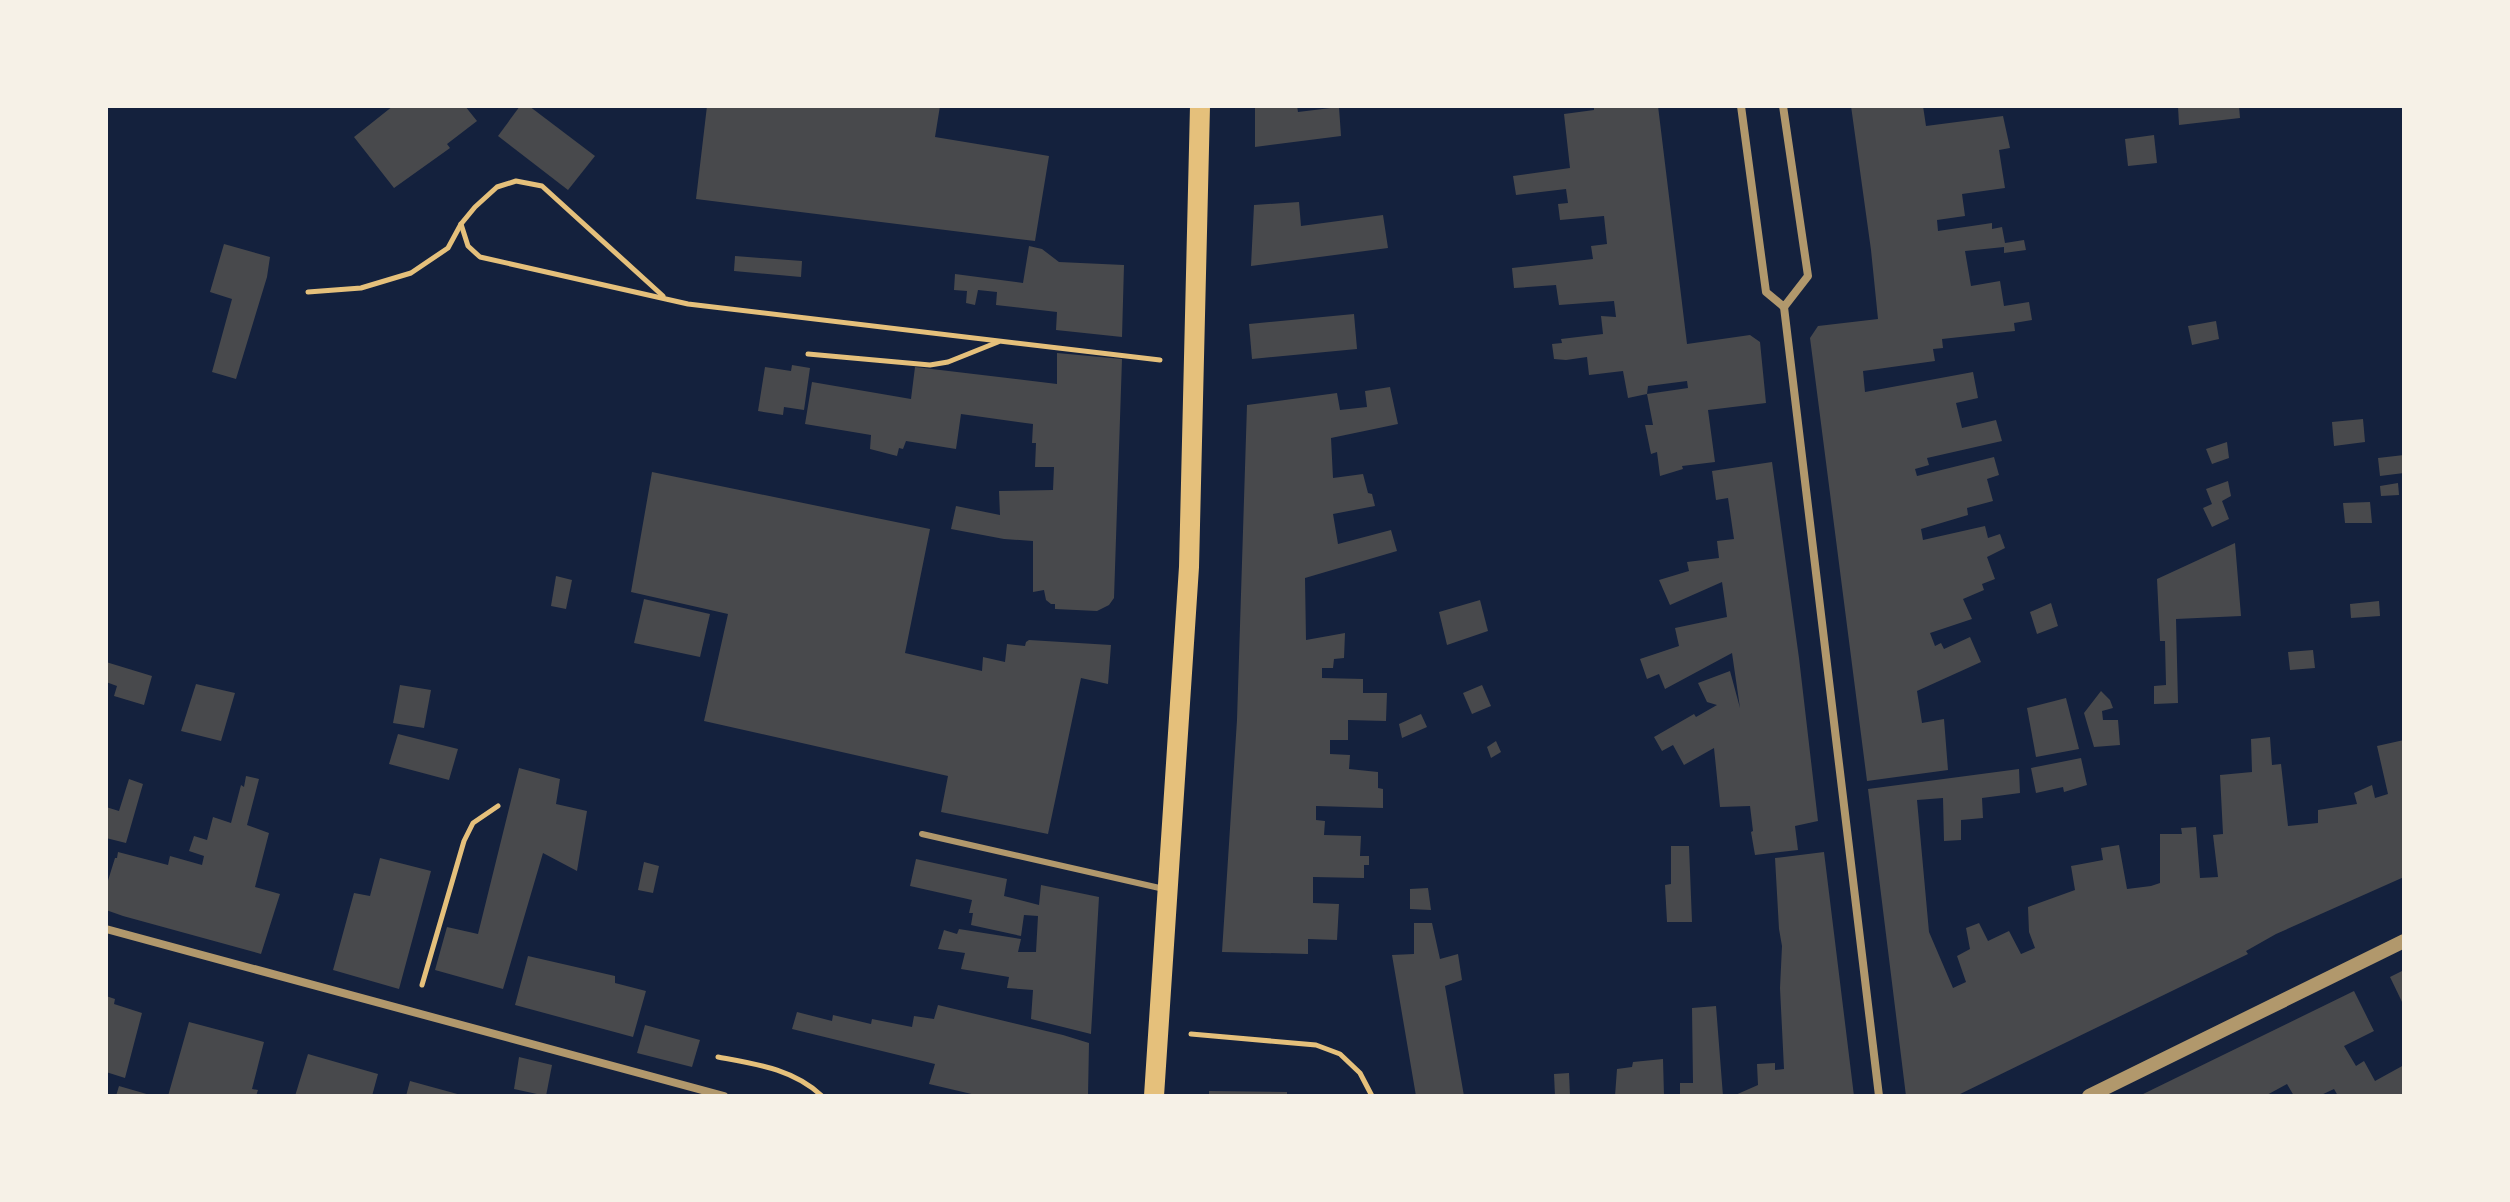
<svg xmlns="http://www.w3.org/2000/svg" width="2510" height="1202" viewBox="0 0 2510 1202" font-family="'DM Sans',sans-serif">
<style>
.building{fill:#48494c;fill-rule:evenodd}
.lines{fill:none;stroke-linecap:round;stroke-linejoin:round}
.path{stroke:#e5c07b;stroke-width:5}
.service{stroke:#b1986c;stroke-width:6}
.minor{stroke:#b1986c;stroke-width:8}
.tertiary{stroke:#b1986c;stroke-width:14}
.primary{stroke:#e5c07b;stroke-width:20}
</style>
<rect width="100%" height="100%" fill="#14213d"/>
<g class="building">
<path d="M393,106H465L477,121L447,144L450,148L394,188L354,137Z"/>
<path d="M520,106H529L595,156L568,190L498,136Z"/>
<path d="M707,106H940L935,137L1049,156L1035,241L696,199Z"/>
<path d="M1255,106H1297L1298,112L1339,107L1341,136L1255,147Z"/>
<path d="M1594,106H1658L1687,344L1750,335L1760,342L1766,403L1708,410L1715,462L1682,466L1683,469L1660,476L1657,452L1651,454L1645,425H1653L1647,394L1628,398L1623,371L1589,375L1587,357L1566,360L1554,359L1552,344L1562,343L1561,339L1603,334L1601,316L1616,317L1614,301L1559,305L1556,285L1514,288L1512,268L1593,259L1591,246L1607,244L1604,216L1560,220L1558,204L1568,203L1566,189L1516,195L1513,176L1570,168L1564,114L1594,110ZM1687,381L1688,388L1647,394L1648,386Z"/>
<path d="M1851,106H1923L1926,126L2003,116L2010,148L1999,150L2005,188L1962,194L1965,216L1937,220L1938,231L1992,223V229L2002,227L2005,243L2024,240L2026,250L2004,253V247L1965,251L1971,286L2000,281L2004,306L2029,302L2032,320L2014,323L2015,331L1942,339L1943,348L1933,349L1935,361L1863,371L1865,392L1973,372L1978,398L1956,403L1962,428L1996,420L2002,441L1927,458L1929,465L1915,469L1917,476L1994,457L1999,475L1987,479L1993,501L1967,508L1968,515L1921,529L1923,540L1985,526L1988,538L2000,534L2005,548L1987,557L1995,579L1982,584L1984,590L1963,599L1972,619L1930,633L1935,646L1941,643L1944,649L1970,637L1981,662L1917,691L1922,723L1944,719L1948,770L1867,781L1810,338L1818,326L1878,319L1871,250Z"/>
<path d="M2178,106H2239L2240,118L2179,125Z"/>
<path d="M2154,135L2157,163L2128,166L2125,139Z"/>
<path d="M1299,202L1301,226L1383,215L1388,248L1251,266L1254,205Z"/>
<path d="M224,244L270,257L267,277L236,379L212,372L232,299L210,292Z"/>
<path d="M1029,246L1042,249L1059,262L1124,265L1122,337L1056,330L1057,312L996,305L997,292L978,290L975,305L966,303L967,291L954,290L955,274L1023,283Z"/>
<path d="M735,256L802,261L801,277L734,271Z"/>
<path d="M1354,314L1357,349L1252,359L1249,324Z"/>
<path d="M2216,321L2219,339L2192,345L2188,326Z"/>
<path d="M1057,353L1122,359L1114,598L1109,605L1097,611L1055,609V604H1051L1046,600L1044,590L1033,592V541L1004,539L951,529L956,506L1000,515L999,491L1053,490L1054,467H1035L1036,443H1032L1033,424L961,414L956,449L906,441L903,449L899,448L897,456L870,449L871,435L805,424L812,382L911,399L915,367L1057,384Z"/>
<path d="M792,365L810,368L804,410L784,407L783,415L758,411L765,367L791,371Z"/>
<path d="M1390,387L1398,424L1331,438L1333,478L1363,474L1368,493L1372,494L1375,506L1333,514L1338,544L1391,530L1397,551L1305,578L1306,640L1345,633L1344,658L1334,659L1333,668H1322V678L1363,679V693H1387L1386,721L1348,720V740H1330V754L1350,755L1349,769L1378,772V788L1383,789V808L1316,806V820L1325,821L1324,835L1361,836L1360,856H1369V865H1364V878L1313,877V903L1339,904L1337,940L1308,939V954L1222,952L1237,720L1247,405L1337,393L1340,410L1367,407L1365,391Z"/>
<path d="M2363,419L2365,442L2334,446L2332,422Z"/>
<path d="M2227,442L2229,458L2212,464L2206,449Z"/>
<path d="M2404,455V473L2380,476L2378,458Z"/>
<path d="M1772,462L1799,658L1818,821L1795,826L1798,850L1755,855L1751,832L1753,831L1750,806L1720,807L1714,748L1684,765L1673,745L1662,751L1654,737L1694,714L1696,717L1717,705L1707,702L1698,683L1730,671L1740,708L1732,653L1665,689L1659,674L1647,679L1640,659L1679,646L1675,628L1727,617L1722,582L1670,605L1659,580L1689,571L1687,562L1719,558L1717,541L1734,539L1728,498L1716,500L1712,471Z"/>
<path d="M652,472L930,529L905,653L982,671L983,657L1005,662L1007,644L1025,646L1026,642L1029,640L1111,645L1108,684L1081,678L1048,834L941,812L948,776L704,721L728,614L631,592Z"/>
<path d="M2228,481L2231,496L2222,501L2229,519L2212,527L2203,508L2212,504L2206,489Z"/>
<path d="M2398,483L2399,495L2381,496L2380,486Z"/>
<path d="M2370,502L2372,523H2345L2343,503Z"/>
<path d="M2235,543L2241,616L2176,619L2178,703L2154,704V686L2166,685L2165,641H2160L2157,579Z"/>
<path d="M556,576L572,580L566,609L551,606Z"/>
<path d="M644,599L710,614L700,657L634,643Z"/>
<path d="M1480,600L1488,631L1447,645L1439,612Z"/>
<path d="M2379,601L2380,616L2351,618L2350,604Z"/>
<path d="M2051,603L2058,626L2037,634L2030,612Z"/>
<path d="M2313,650L2315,668L2290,670L2288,652Z"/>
<path d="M106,662L152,676L144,705L114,696L117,686L106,682Z"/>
<path d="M196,684L235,693L221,741L181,731Z"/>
<path d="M400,685L431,690L424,728L393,723Z"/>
<path d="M1482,685L1491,706L1472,714L1463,693Z"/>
<path d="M2101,691L2110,700L2113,708L2102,711L2103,720H2118L2120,745L2094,747L2084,713Z"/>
<path d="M2066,698L2079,749L2036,757L2027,708Z"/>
<path d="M1421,714L1427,727L1402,738L1399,724Z"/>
<path d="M398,734L458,749L449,780L389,764Z"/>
<path d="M2270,737L2272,765L2281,764L2288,826L2318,823V810L2357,804L2354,793L2372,785L2375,798L2388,794L2377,746L2404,740V877L2276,934L2246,951L2248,954L1956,1096H1906L1868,789L2019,769L2020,793L1982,798L1983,818L1961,820V840L1944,841L1943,798L1917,800L1929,932L1953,988L1966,982L1957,956L1970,949L1966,928L1979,923L1988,941L2009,931L2021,954L2035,948L2029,932L2028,907L2075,890L2071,866L2103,860L2101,848L2119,845L2127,889L2151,886L2160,883V834H2182L2181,828L2196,827L2200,878L2218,877L2213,835L2223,834L2220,775L2252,772L2251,739Z"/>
<path d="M1496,741L1501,752L1491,758L1487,747Z"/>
<path d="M2081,758L2087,785L2064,792L2063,787L2036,793L2031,768Z"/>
<path d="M519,768L560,779L556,804L587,811L577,871L543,853L503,989L435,970L447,927L478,934Z"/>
<path d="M246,776L259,779L247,825L269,833L255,887L280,894L261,954L123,916L106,910V887L115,858H117L118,852L168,865L170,856L202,865L204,856L189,851L194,836L207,840L213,817L231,823L241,785L244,787Z"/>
<path d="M129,779L143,784L126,843L106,838V807L119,811Z"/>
<path d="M1671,846H1689L1692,922H1667L1665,885L1671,884Z"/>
<path d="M1824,852L1854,1096H1733L1758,1085L1757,1064L1775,1063V1070L1784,1069L1780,988L1782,946L1779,929L1775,858Z"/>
<path d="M380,858L431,871L399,989L333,970L354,893L370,896Z"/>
<path d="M916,859L1007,879L1004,896L1039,905L1041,885L1099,897L1091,1034L1031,1019L1033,990L1007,988L1009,977L961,969L965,953L938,949L944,930L957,934L959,929L1021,939L1018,952H1036L1038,916L1024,915L1021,936L971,925L973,913H969L972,900L910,886Z"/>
<path d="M644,862L659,866L653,893L638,890Z"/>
<path d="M1428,888L1431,910L1410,909V889Z"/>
<path d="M1414,923H1432L1440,959L1458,954L1462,980L1445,986L1464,1096H1416L1392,955L1414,954Z"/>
<path d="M528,956L615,976V983L646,991L633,1037L515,1005Z"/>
<path d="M2404,970V1006L2390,977Z"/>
<path d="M2354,991L2374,1031L2344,1046L2356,1066L2364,1061L2375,1081L2404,1065V1096H2338L2334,1089L2319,1096H2294L2287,1084L2265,1096H2139Z"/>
<path d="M106,996L115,999L114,1004L142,1013L125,1078L106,1072Z"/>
<path d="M938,1005L1063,1035L1089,1043L1088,1096H980L929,1084L935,1064L792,1029L797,1012L832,1021L833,1015L871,1024L872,1019L912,1027L914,1016L934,1019Z"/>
<path d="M1716,1006L1723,1096H1680V1083H1693L1692,1008Z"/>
<path d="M189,1022L264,1042L252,1089L258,1090L256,1096H168Z"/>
<path d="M645,1025L700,1040L692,1067L637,1053Z"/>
<path d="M308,1054L378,1074L372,1096H295Z"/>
<path d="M519,1057L552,1065L546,1096L514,1089Z"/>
<path d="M1663,1059L1664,1096H1615L1617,1069L1632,1067L1633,1062Z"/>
<path d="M1569,1073L1570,1096H1555L1554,1074Z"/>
<path d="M410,1081L461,1095V1096H406Z"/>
<path d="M119,1086L150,1095V1096H116Z"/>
<path d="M1209,1091L1287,1092V1096H1209Z"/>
</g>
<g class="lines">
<g class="path">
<path d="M461,224L468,246L480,257L688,304L1160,360"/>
<path d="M308,292L361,288L411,273L448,248L461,224L475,207L497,187L516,181L542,186L663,296"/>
<path d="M808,354L930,365L948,362L998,342"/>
<path d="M422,985L464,841L473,823L498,806"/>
<path d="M1191,1034L1316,1045L1340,1054L1360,1073L1372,1096"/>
<path d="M718,1057C756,1064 793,1069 822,1096"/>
</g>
<path class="service" d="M922,834L1164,889"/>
<g class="minor">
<path d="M1741,106L1766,292L1784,307L1808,276L1783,106"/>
<path d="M1784,307L1879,1096"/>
<path d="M106,929L724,1096"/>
</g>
<path class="tertiary" d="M2089,1096L2404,941"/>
<path class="primary" d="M1154,1096L1189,567L1200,106"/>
</g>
<rect width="2510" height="1202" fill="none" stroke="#f6f1e7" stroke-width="216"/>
</svg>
